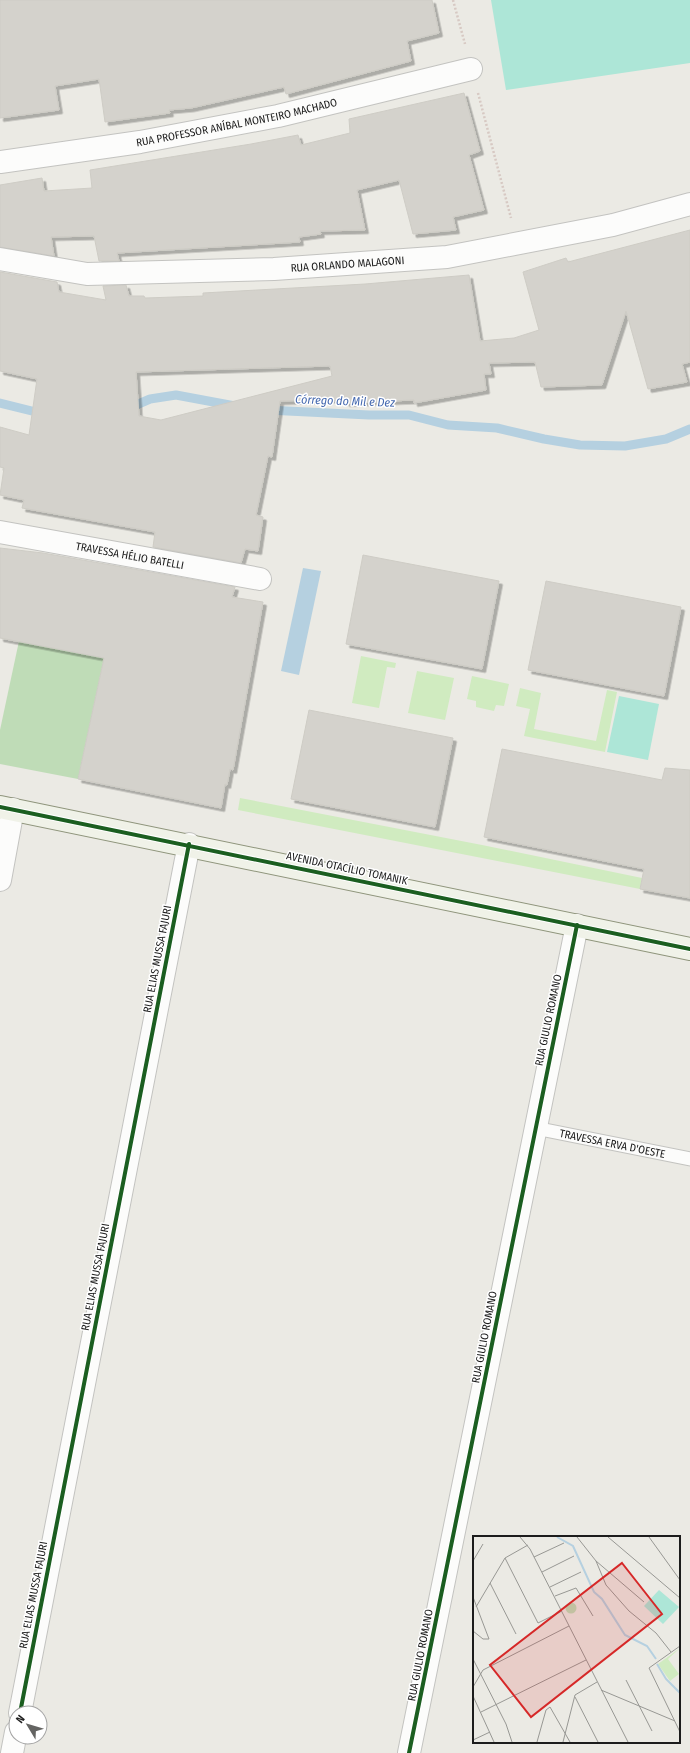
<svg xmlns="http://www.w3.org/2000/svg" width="690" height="1753" viewBox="0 0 690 1753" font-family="'Fira Sans Condensed',sans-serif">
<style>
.grass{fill:#d0ebc0}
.forest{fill:#bfdcb7}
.pitch{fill:#ade6d7}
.water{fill:#b5d0e0}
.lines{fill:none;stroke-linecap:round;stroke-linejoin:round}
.stream{stroke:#b5d0e0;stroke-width:9}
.building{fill:#d4d2cc;stroke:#ceccc5;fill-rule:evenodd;filter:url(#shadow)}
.lane-casing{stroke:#c3c3c0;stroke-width:15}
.street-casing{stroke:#c3c3c0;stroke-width:24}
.secondary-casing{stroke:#8f957c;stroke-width:24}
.path{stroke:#d7c9c3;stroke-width:2.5;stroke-dasharray:2 2;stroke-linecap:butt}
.lane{stroke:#fcfcfb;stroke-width:13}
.street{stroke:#fcfcfb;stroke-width:22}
.secondary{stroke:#f0f2e8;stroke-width:22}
.cycleway-casing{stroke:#fff;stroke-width:6}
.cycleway{stroke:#1b5e20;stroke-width:4}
.labels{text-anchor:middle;stroke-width:3;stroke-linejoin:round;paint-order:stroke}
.street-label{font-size:11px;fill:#1c1c1c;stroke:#fff}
.water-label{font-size:12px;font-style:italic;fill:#4468af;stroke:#fff}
.inset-river{fill:none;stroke:#b5d0e0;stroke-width:2}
.inset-road{fill:none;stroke:#989894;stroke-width:1}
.view{fill:#d62828;fill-opacity:0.15;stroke:#d62828;stroke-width:2}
.inset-edge{fill:none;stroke:#1c1c1c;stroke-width:2}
</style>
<defs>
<filter id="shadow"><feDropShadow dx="3.5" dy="3.5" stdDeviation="0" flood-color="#0004"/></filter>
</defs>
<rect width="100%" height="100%" fill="#ebeae4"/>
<g class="grass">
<path d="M361,656L396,663L395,668L387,667L379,708L352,703Z"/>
<path d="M417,671L454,678L445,720L408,713Z"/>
<path d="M472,676L509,684L504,706L496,705L494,711L476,707V701L467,699Z"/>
<path d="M520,688L541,693L534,729L596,741L607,690L617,692L605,752L524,736L530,709L516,706Z"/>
<path d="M240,798L482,845L642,878L640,889L238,810Z"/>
</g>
<path class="forest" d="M19,641L104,658L78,779L0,764V730Z"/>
<g class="pitch">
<path d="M491,0H690V63L506,90Z"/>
<path d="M619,696L659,704L648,760L607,752Z"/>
</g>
<path class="water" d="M303,568L321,571L299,675L281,671Z"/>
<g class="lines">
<g class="stream">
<path d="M0,403L44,414"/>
<path d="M127,409L150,399L176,395L235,406"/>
<path d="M267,410L369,415H409L448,425L497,428L544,439L580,445L625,446L666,439L690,429"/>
</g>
</g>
<g class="building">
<path d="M0,0H432L439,33L407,41L411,61L286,94L284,87L191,108L169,110L170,113L105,122L99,79L55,86L59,110L0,118Z"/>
<path d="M464,93L480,151L469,155L484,210L453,217L456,230L413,234L399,180L357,190L365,230L320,231L321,234L299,237L300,242L117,253L119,261H99L94,236L51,237L54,256L0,247V185L42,178L44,191L92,188L90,170L251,144L298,135L301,145L350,133L349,119Z"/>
<path d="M690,230V362L682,364L687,382L648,389L626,311L602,385L541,387L535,362L489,363L491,374H484L486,390L414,403V400L346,403L345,399L280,401L272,457L268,456L256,515L263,517L258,551L245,549L241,563L153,547L155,532L22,508L24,500L0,495L4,468L0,467V427L29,435L37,379L0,371V272L57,282L59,292L106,300L103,286L126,285L129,296H144L145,298L203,296V293L365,284L469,275L480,341L514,338L539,330L523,272L566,258L568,262ZM330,366L332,376L161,420L139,416L136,372Z"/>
<path d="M0,548L43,553L235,587L232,597L263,602L233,770L230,769L227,785L225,784L221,808L78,779L104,658L0,638Z"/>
<path d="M363,555L499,581L482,669L346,644Z"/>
<path d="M546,581L681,607L664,696L528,670Z"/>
<path d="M309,710L453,738L435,827L291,799Z"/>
<path d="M502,749L662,780L665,768L690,770V898L640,889L644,869L484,837Z"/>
</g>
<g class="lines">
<defs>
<g id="lane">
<path id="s1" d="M535,1128L690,1159"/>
</g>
<g id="street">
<path id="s2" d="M0,162L140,142L278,116L471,69"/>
<path id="s3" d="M0,259L87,274L274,269L447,257L613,225L690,204"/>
<path id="s4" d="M0,532L260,579"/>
<path d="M0,880L13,809"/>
<path d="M20,1713L189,844"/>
<path d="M12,1753L16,1732"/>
<path d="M409,1753L577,925"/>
</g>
<path id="secondary" d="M0,807L690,949"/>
</defs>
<use href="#lane" class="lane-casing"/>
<use href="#street" class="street-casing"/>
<use href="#secondary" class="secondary-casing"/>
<g class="path">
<path d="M453,0L465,44"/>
<path d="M478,93L511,218"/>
</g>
<use href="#lane" class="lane"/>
<use href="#street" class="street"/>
<use href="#secondary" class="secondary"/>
<defs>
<g id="cycleway">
<path d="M0,807L690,949"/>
<path d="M20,1713L189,844"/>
<path d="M409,1753L577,925"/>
</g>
</defs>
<use href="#cycleway" class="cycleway-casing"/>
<use href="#cycleway" class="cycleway"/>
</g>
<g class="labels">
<g class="street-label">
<text dy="4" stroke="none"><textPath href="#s2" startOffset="240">RUA PROFESSOR ANÍBAL MONTEIRO MACHADO</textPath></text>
<text dy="4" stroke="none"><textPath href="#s3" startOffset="349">RUA ORLANDO MALAGONI</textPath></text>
<text dy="4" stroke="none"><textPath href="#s4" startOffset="132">TRAVESSA HÉLIO BATELLI</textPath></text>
<text transform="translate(347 868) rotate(12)" y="4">AVENIDA OTACÍLIO TOMANIK</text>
<text transform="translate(157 959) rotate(-79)" y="4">RUA ELIAS MUSSA FAJURI</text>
<text transform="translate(548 1020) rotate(-78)" y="4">RUA GIULIO ROMANO</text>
<text dy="4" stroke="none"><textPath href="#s1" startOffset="79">TRAVESSA ERVA D'OESTE</textPath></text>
<text transform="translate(95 1277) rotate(-79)" y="4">RUA ELIAS MUSSA FAJURI</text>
<text transform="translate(484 1337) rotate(-79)" y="4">RUA GIULIO ROMANO</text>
<text transform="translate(33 1595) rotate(-79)" y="4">RUA ELIAS MUSSA FAJURI</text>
<text transform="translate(420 1655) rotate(-79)" y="4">RUA GIULIO ROMANO</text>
</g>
<g class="water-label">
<text transform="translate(345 401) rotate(2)" y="4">Córrego do Mil e Dez</text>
</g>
</g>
<g transform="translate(473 1536)">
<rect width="207" height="207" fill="#ebeae4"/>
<path d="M207,112L195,123L206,138L197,145L185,128Z" fill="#d0ebc0"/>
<path d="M92.5 72a5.5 5.5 0 1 1 11 0a5.5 5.5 0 1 1-11 0Z" fill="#bfdcb7"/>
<path d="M186,54L206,71L190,88L171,70Z" fill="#ade6d7"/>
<path class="inset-river" d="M84,1L100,10L121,56L129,63L152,99L174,110L183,123M184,128L193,143L207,157"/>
<path class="inset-road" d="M47,1L57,13L155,206M104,1L123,25L171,66M135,1L207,62M176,1L207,44M61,21L91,7M32,22L65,87L89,75M0,25L10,8M123,25L133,49L156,75L183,97L198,116M69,36L101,20M17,47L43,98M77,51L108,36M82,60L103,52L120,80M0,61L16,103H10L0,95M3,71L32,22L55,9M207,110L176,132L207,196M0,123L33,188L39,206M153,144L179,195M0,151L10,134L96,90M128,154L202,185M0,160L21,206M102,161L125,206M8,176L113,124M0,204L17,196M64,206L73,174L77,171L97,206M90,206L102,159L124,146"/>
<path class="view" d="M149,27L189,78L58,181L17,129Z"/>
<rect width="207" height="207" class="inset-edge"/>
</g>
<g transform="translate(28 1725) rotate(308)"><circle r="19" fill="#ffffff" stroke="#a4a4a4"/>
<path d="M0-3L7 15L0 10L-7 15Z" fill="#646462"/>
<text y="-6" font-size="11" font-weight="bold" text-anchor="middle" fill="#1c1c1c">N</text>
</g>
</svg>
